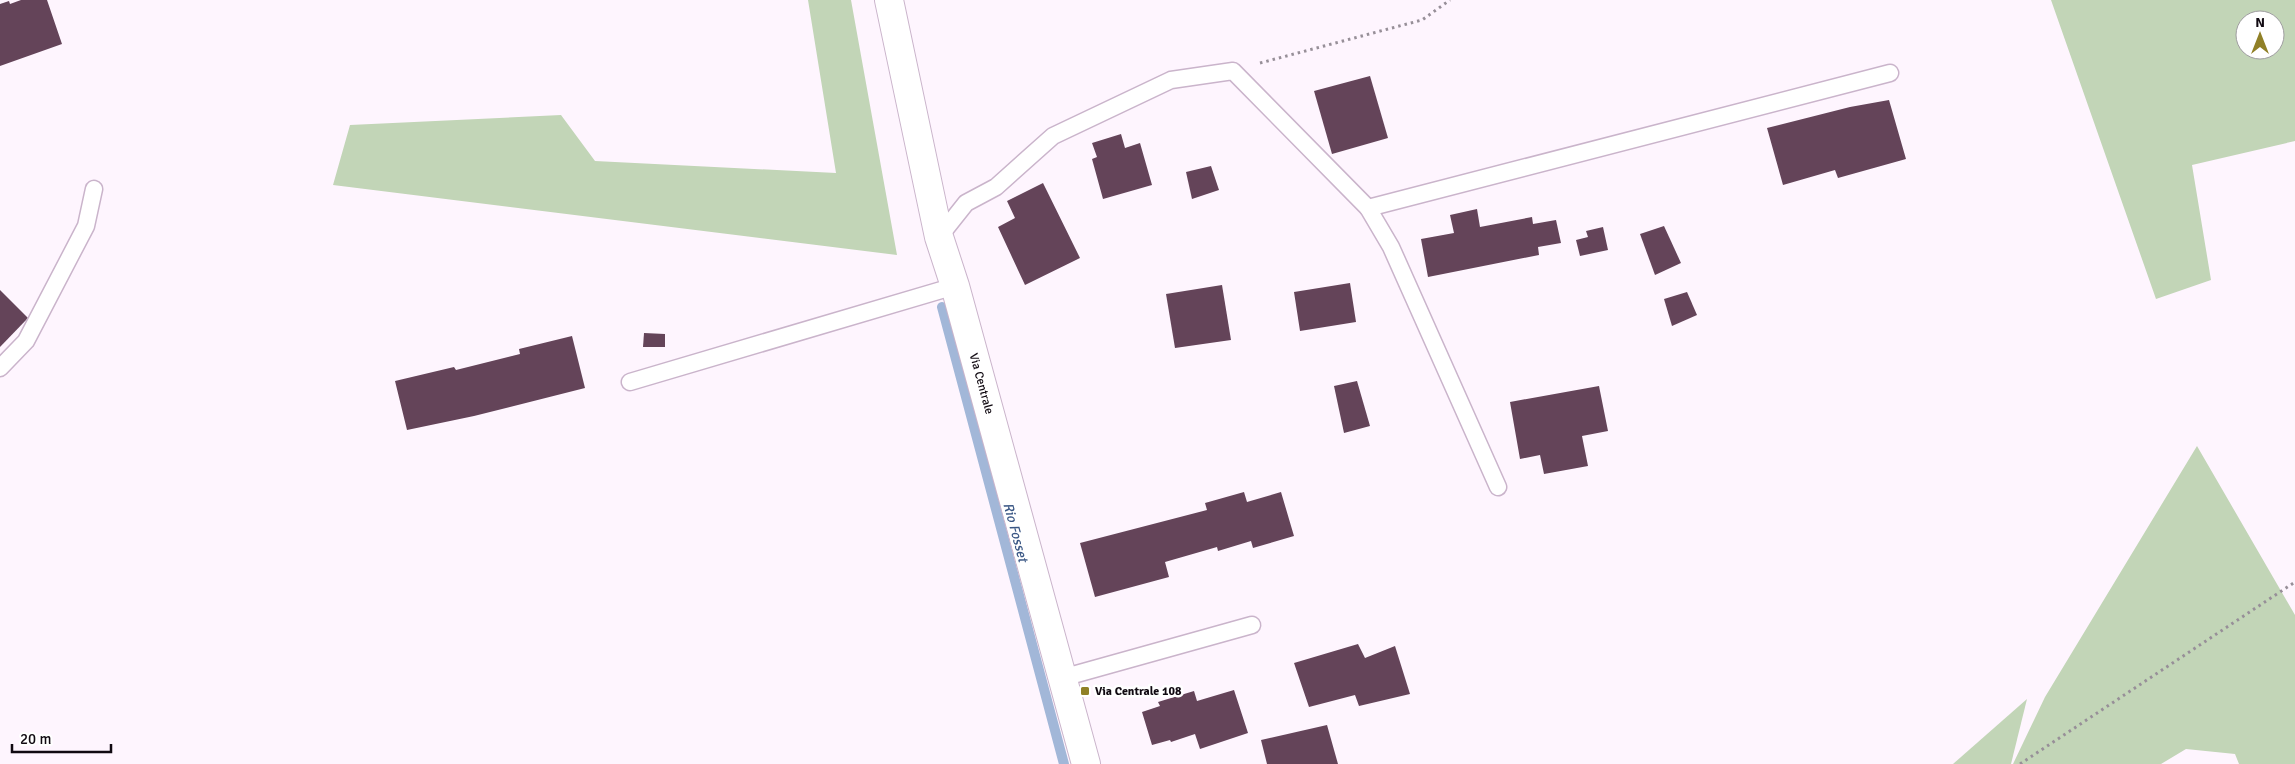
<svg xmlns="http://www.w3.org/2000/svg" width="2295" height="764" viewBox="0 0 2295 764" font-family="Signika,sans-serif">
<style>
.green{fill:#c2d5b7;fill-rule:evenodd}
.lines{fill:none;stroke-linecap:round;stroke-linejoin:round}
.stream{stroke:#a2b7d8;stroke-width:10}
.building{fill:#644459}
.service-casing{stroke:#cab4cb;stroke-width:19}
.tertiary-casing{stroke:#cab4cb;stroke-width:30}
.path{stroke:#978f98;stroke-width:3;stroke-dasharray:2.5 4;stroke-linecap:butt}
.service{stroke:#fff;stroke-width:16}
.tertiary{stroke:#fff;stroke-width:28}
.poi-dot{fill:#908027;stroke:#fff;stroke-width:2}
.labels{text-anchor:middle;stroke-width:5;stroke-linejoin:round;paint-order:stroke}
.street-label{font-size:12px;fill:#100911;stroke:#fff}
.poi-label{font-size:12px;font-weight:bold;fill:#100911;stroke:#fff;text-anchor:start}
.water-label{font-size:14px;font-style:italic;fill:#395684;stroke:#fff}
</style>
<rect width="100%" height="100%" fill="#fef5fe"/>
<g class="green">
<path d="M808,0H851L897,255L333,185L350,125L561,115L595,161L836,173Z"/>
<path d="M2051,0H2295V141L2192,165L2211,280L2156,299ZM2245,20H2275V50H2245Z"/>
<path d="M2197,446L2295,615V764H2239L2235,754L2186,749L2161,764H2013L2045,697Z"/>
<path d="M2027,699L2011,764H1953Z"/>
</g>
<g class="lines">
<path class="stream" d="M942,307L1064,764"/>
</g>
<g class="building">
<path d="M21,0H47L62,44L0,66V4L9,1L10,4Z"/>
<path d="M1370,76L1388,138L1332,154L1314,91Z"/>
<path d="M1889,100L1906,159L1838,178L1835,170L1783,185L1767,128L1850,107Z"/>
<path d="M1121,134L1125,148L1140,143L1152,185L1103,199L1092,159L1097,157L1092,143Z"/>
<path d="M1211,166L1219,190L1192,199L1186,172Z"/>
<path d="M1043,183L1080,258L1025,285L998,227L1015,218L1007,201Z"/>
<path d="M1477,209L1480,227L1532,217L1533,224L1556,220L1561,243L1538,247L1539,255L1428,277L1421,239L1454,233L1450,215Z"/>
<path d="M1664,226L1681,263L1655,275L1640,234Z"/>
<path d="M1603,227L1608,250L1580,256L1576,240L1588,237L1586,231Z"/>
<path d="M1350,283L1356,322L1300,331L1294,292Z"/>
<path d="M1222,285L1231,340L1175,348L1166,294Z"/>
<path d="M0,290L28,318L0,347Z"/>
<path d="M1687,292L1697,315L1672,326L1664,299Z"/>
<path d="M644,333L665,334V347H643Z"/>
<path d="M572,336L585,388L474,416L407,430L395,381L454,367L456,370L520,354L519,349Z"/>
<path d="M1357,381L1370,426L1344,433L1334,386Z"/>
<path d="M1599,386L1608,431L1582,436L1588,466L1544,474L1540,455L1520,459L1510,402Z"/>
<path d="M1244,492L1247,502L1281,492L1294,536L1253,548L1251,541L1218,551L1217,547L1165,562L1169,577L1095,597L1080,543L1207,510L1205,503Z"/>
<path d="M1358,644L1365,658L1395,646L1410,694L1359,706L1355,695L1309,707L1294,663Z"/>
<path d="M1234,690L1248,733L1200,749L1195,734L1171,742L1170,740L1152,745L1142,712L1160,706L1158,702L1194,691L1197,701Z"/>
<path d="M1327,725L1338,764H1267L1261,740Z"/>
</g>
<g class="lines">
<defs>
<g id="service">
<path d="M1368,208L1890,73"/>
<path d="M939,237L966,203L996,187L1053,136L1171,80L1233,71L1368,208L1391,247L1498,487"/>
<path d="M0,368L26,341L86,226L94,189"/>
<path d="M630,382L955,286"/>
<path d="M1062,678L1252,625"/>
</g>
<g id="tertiary">
<path id="s1" d="M889,0L939,237L955,286L1086,764"/>
</g>
</defs>
<use href="#service" class="service-casing"/>
<use href="#tertiary" class="tertiary-casing"/>
<g class="path">
<path d="M1260,63L1422,20L1450,0"/>
<path d="M2020,764L2295,582"/>
</g>
<use href="#service" class="service"/>
<use href="#tertiary" class="tertiary"/>
</g>
<rect class="poi-dot" x="1080" y="686" width="10" height="10" rx="2.5"/>
<g class="labels">
<g class="street-label">
<text dy="4" stroke="none"><textPath href="#s1" startOffset="395">Via Centrale</textPath></text>
</g>
<g class="poi-label">
<text x="1095" y="695">Via Centrale 108</text>
</g>
<g class="water-label">
<text transform="translate(1016 532) rotate(75)" y="5">Rio Fosset</text>
</g>
</g>
<g transform="translate(2260 35)"><circle r="24" fill="#ffffff" stroke="#9f9da0"/>
<path d="M0-4L9 19L0 12L-9 19Z" fill="#908027"/>
<text y="-8" font-size="14" font-weight="bold" text-anchor="middle" fill="#100911">N</text>
</g>
<path d="M12 744v8h99v-8" fill="none" stroke="#100911" stroke-width="2.5"/>
<text x="20" y="744" font-size="15" fill="#100911" stroke="#ffffff" stroke-width="4" paint-order="stroke">20 m</text>
</svg>
